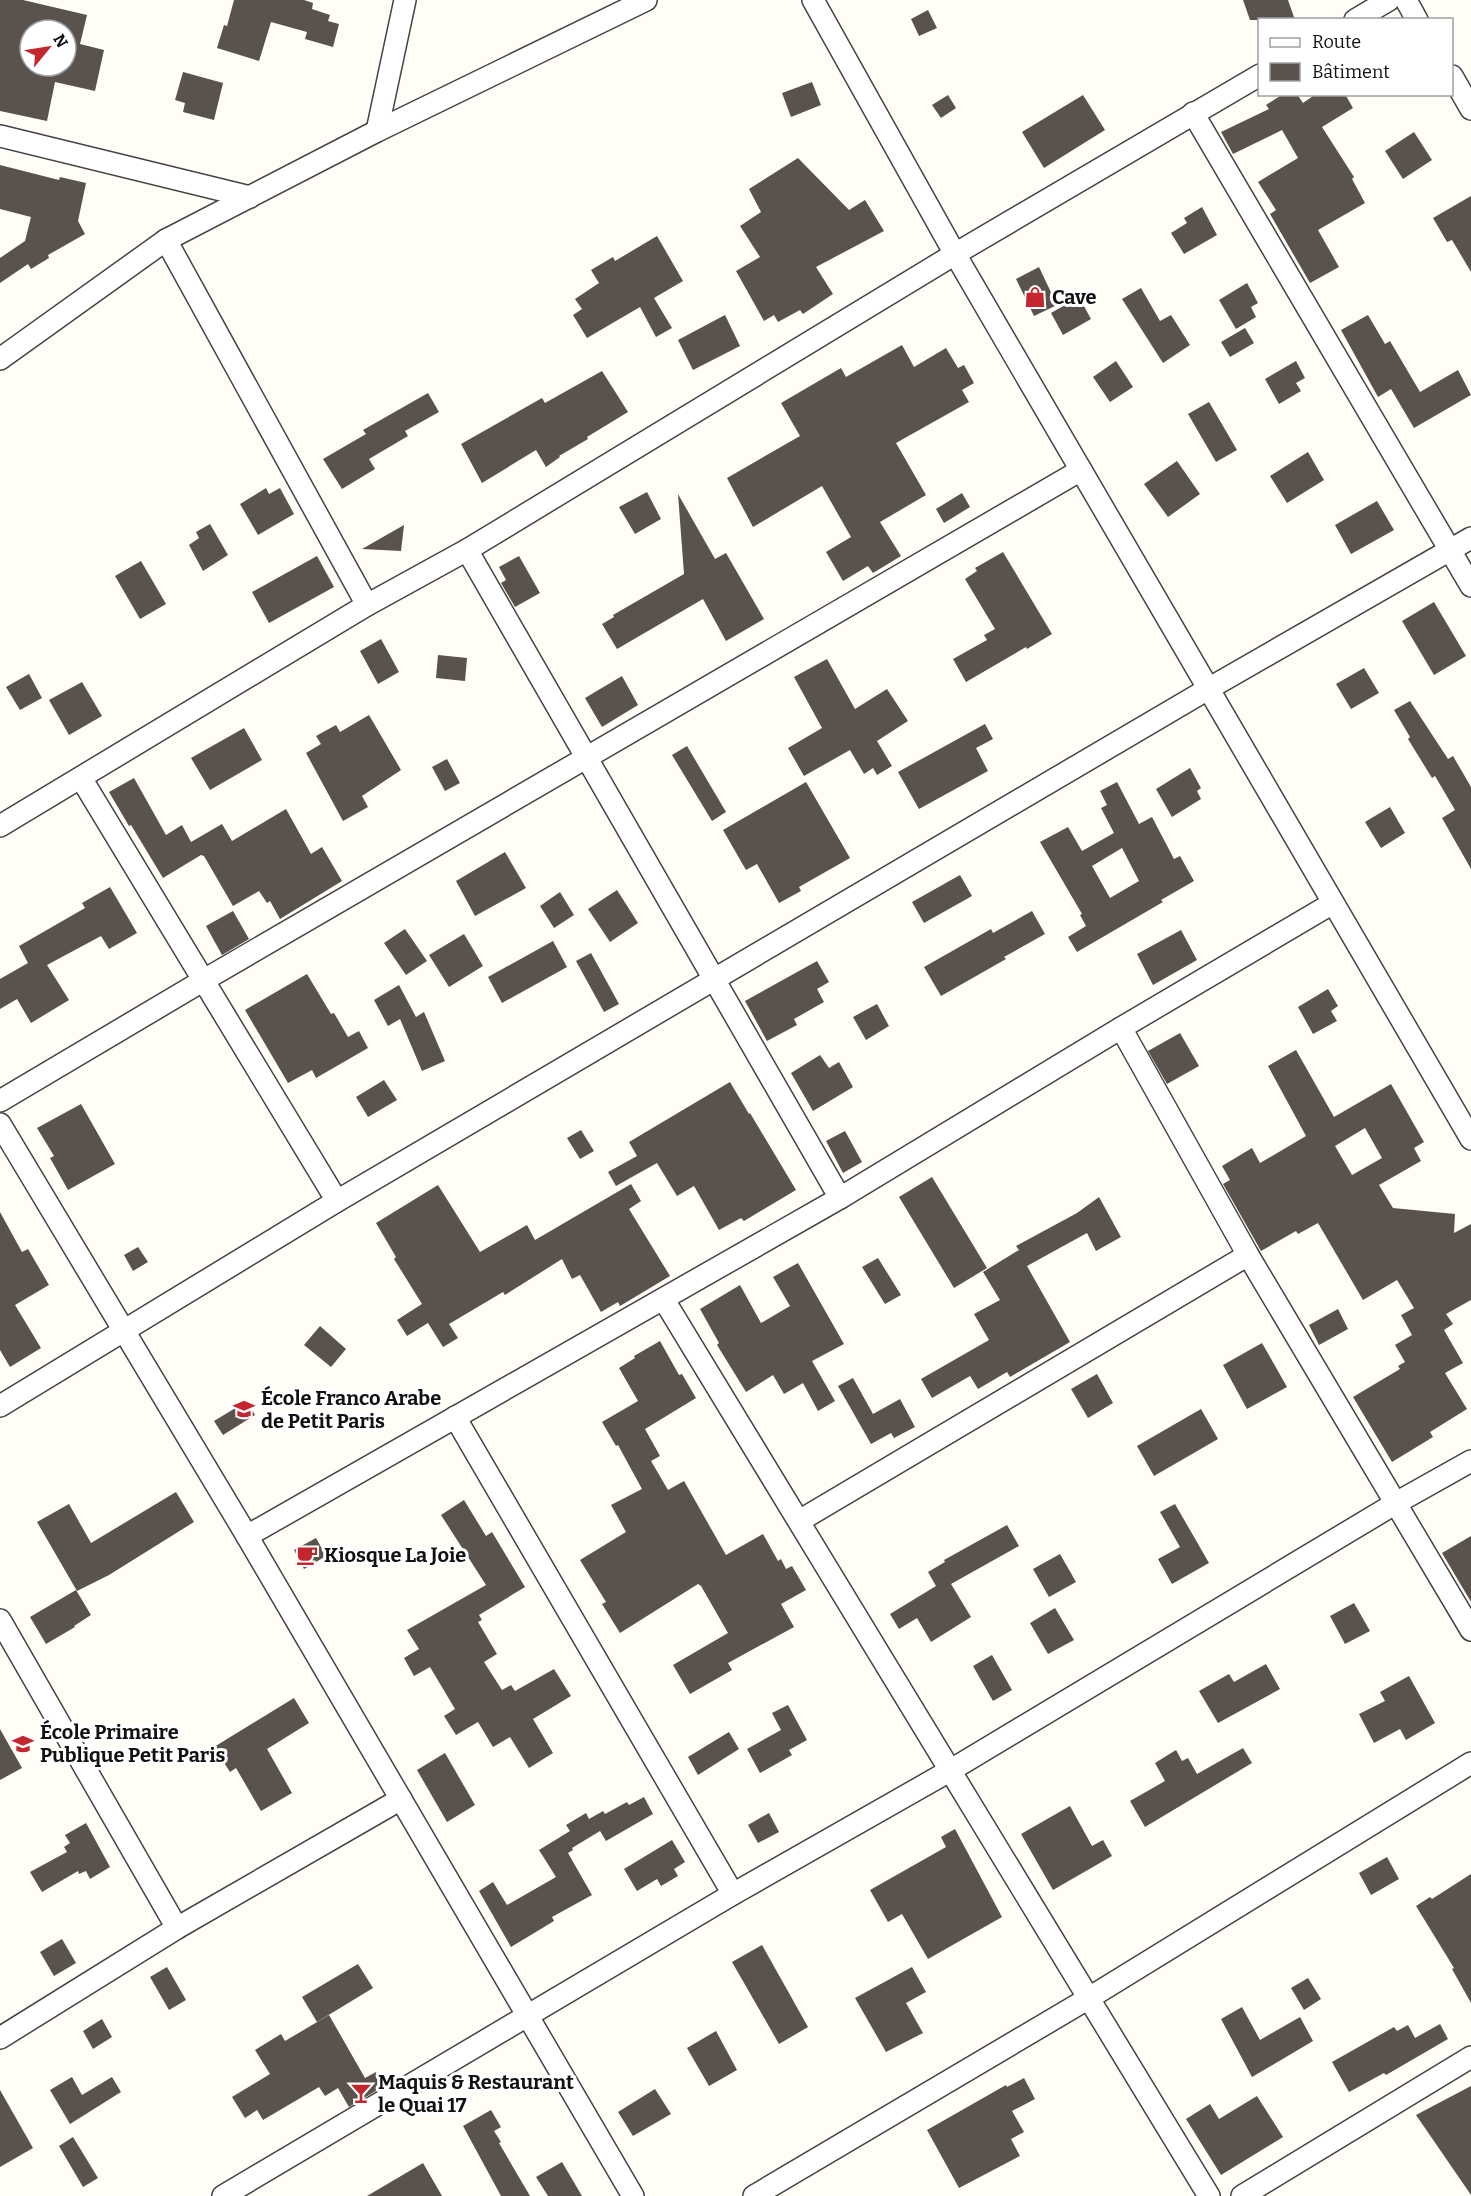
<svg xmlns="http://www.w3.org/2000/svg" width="1471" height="2196" viewBox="0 0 1471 2196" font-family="Bitter,serif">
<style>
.building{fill:#5a524d;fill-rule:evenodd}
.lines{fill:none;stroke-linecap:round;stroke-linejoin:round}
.street-casing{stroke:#444;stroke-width:24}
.street{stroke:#fff;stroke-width:21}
.labels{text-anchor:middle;stroke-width:6;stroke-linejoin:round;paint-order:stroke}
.poi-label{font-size:20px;font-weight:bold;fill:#111;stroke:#fff;text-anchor:start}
</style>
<rect width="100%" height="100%" fill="#fffdf5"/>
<g class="building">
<path d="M0,0H23L87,15L80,44L104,50L95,91L55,82L47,121L0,111ZM30,30H66V66H30Z"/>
<path d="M234,0H304L313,3L312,9L330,15L328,21L339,24L333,47L305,39L307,32L271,22L259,61L217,48L224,25L227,26Z"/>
<path d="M1243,0H1288L1295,20H1250Z"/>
<path d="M928,10L937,28L919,36L911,19Z"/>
<path d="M183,72L223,83L214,120L183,112L185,103L175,100Z"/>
<path d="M812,82L821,105L791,117L782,93Z"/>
<path d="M1283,94H1297L1303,103L1316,94H1345L1353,108L1322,127L1354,177L1352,179L1365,203L1318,230L1339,267L1310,283L1270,214L1276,210L1258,182L1298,158L1282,130L1233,154L1221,132L1269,109L1266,105Z"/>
<path d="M948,95L956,108L941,118L932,105Z"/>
<path d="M1083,95L1105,130L1044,168L1022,132Z"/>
<path d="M1414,132L1432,160L1403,179L1385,151Z"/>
<path d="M798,158L849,210L865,200L884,231L816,267L833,294L803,314L800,310L778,322L774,315L764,321L736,271L760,257L740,226L761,212L749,189Z"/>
<path d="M0,165L59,180L60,177L86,183L78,221L85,234L48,255L49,258L31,269L28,264L0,283V258L25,241L31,217L0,209Z"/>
<path d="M1471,196V272L1452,240L1447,242L1433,218Z"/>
<path d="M1202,207L1217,235L1184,254L1171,233L1187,223L1184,218Z"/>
<path d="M657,236L683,281L654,298L672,328L656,337L640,307L587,338L573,315L582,309L575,299L599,283L591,270L613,257L615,261Z"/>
<path d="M1039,267L1057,305L1034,316L1016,279Z"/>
<path d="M1247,283L1258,303L1251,307L1256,317L1236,329L1219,300Z"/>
<path d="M1141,288L1160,321L1171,315L1190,345L1163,363L1122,299Z"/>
<path d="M1079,297L1091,319L1063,335L1051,313Z"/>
<path d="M725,315L740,346L693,370L678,340Z"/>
<path d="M1368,315L1385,344L1390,341L1420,392L1458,370L1471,395L1414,428L1391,389L1378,397L1341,330Z"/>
<path d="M1245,328L1254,343L1230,357L1221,342Z"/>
<path d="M902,345L914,367L946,348L958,368L964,365L974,383L962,390L969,402L896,443L926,495L880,522L901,556L873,573L868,566L843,581L826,552L851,537L822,486L753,527L727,478L800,436L781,403L841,368L846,377Z"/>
<path d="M1116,361L1133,387L1110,402L1093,377Z"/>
<path d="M1296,361L1305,378L1296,383L1301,391L1279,404L1265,379Z"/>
<path d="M602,371L628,412L587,437L588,439L559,456L560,457L546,467L536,450L482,483L461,444L542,398L545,403Z"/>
<path d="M428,393L439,412L405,431L408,436L369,459L375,469L342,489L323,459L366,434L363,430Z"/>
<path d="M1209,402L1237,450L1216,462L1188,414Z"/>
<path d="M1308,452L1324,480L1287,503L1270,476Z"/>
<path d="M1177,461L1200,494L1168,517L1144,484Z"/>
<path d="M266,488L269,494L280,488L294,514L258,535L240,504Z"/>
<path d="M647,492L661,519L635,534L619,507Z"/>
<path d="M962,493L970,507L944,523L936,509Z"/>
<path d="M678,494L715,559L726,553L764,619L726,641L703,599L617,649L602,624L614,617L613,615L684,574Z"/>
<path d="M1377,501L1394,530L1351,554L1335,525Z"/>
<path d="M210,524L228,555L203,571L189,545L199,538L196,532Z"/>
<path d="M404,525L401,551L362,549Z"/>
<path d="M1003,552L1052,634L1027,649L1026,647L966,682L953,659L987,640L984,635L995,629L965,579L977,571L975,568Z"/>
<path d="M317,556L334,587L269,623L252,592Z"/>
<path d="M519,556L540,593L515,607L501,583L506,580L499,567Z"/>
<path d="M141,561L166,604L140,619L115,576Z"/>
<path d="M1434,602L1466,656L1434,675L1402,621Z"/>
<path d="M381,639L399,672L378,684L360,651Z"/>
<path d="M438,655L467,658L465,681L436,678Z"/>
<path d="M827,659L855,709L887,689L908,721L877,741L892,766L877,775L873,768L864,774L850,750L804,776L788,748L822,728L794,677Z"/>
<path d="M1364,668L1379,693L1351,709L1336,684Z"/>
<path d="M29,674L42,698L20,710L6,687Z"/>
<path d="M622,676L638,705L602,727L585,698Z"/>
<path d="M82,682L102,716L69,735L49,700Z"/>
<path d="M1410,701L1448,759L1453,756L1471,787V869L1442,818L1455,810L1435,776L1432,778L1408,739L1410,737L1394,710Z"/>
<path d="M369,715L401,770L362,796L368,807L343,821L306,753L321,744L316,736L336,725L340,732Z"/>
<path d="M985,724L993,739L976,748L988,771L919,809L898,772Z"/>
<path d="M244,728L262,760L210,790L191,758Z"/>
<path d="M687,746L726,812L712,821L672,755Z"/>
<path d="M447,759L460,783L445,791L432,767Z"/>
<path d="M1190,768L1201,788L1197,791L1201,799L1172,817L1156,789Z"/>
<path d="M134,778L166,835L182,825L191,842L222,824L232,841L286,809L311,854L322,847L342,881L280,919L270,901L267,903L259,891L233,906L204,856L201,855L163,878L131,825L129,826L109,792Z"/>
<path d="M806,782L850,858L799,887L801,891L779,903L757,864L746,870L723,830Z"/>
<path d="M1117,782L1139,824L1152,817L1174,859L1180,856L1194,881L1161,900L1163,902L1077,952L1068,937L1086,926L1080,915L1082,914L1040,842L1068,827L1082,851L1114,833L1101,808L1107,805L1100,791ZM1122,848L1139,881L1110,898L1092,866Z"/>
<path d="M1390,807L1405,833L1381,848L1365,822Z"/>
<path d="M505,852L526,888L475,916L456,881Z"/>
<path d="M960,875L972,896L924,923L912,902Z"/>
<path d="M110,887L137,933L109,949L101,936L47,965L69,1000L31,1023L17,999L0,1009V979L28,963L19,946L85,908L82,903Z"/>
<path d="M617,890L638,923L610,942L588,909Z"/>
<path d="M560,892L574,915L554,928L540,906Z"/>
<path d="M233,911L249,939L222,955L206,926Z"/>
<path d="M1032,911L1045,934L1004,957L1006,959L941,996L924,967L991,929L993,933Z"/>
<path d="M405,929L427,961L406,975L384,943Z"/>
<path d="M1181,930L1197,960L1153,985L1137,954Z"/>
<path d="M464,934L483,966L449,987L429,955Z"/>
<path d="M553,941L567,967L502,1003L488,977Z"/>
<path d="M591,953L619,1004L604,1012L576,961Z"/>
<path d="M817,961L829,982L817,989L824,1002L794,1019L797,1025L767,1041L745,1001Z"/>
<path d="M307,974L331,1014L334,1013L348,1037L359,1031L368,1048L316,1078L312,1070L288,1083L245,1010Z"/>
<path d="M399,985L416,1017L424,1012L445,1061L422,1071L400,1019L388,1026L374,1000Z"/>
<path d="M1328,989L1338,1006L1331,1011L1337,1021L1313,1034L1298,1007Z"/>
<path d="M877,1004L889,1026L866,1040L853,1017Z"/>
<path d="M1180,1033L1199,1066L1167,1084L1148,1051Z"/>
<path d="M1296,1050L1334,1117L1391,1084L1424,1142L1414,1148L1421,1161L1379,1185L1393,1208L1455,1214L1454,1233L1471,1224V1300L1446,1314L1453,1324L1444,1330L1463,1363L1445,1373L1467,1409L1430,1432L1433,1437L1392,1462L1353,1397L1400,1369L1398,1366L1405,1362L1395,1345L1412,1335L1401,1315L1414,1308L1397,1280L1363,1300L1318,1223L1298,1234L1296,1231L1261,1251L1223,1184L1230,1180L1222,1166L1252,1148L1260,1163L1306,1136L1268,1066ZM1365,1128L1382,1158L1352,1175L1335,1146Z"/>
<path d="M820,1055L829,1068L839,1062L853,1087L813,1111L791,1073Z"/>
<path d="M384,1080L397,1100L368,1117L356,1097Z"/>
<path d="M730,1082L749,1114L750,1113L796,1190L744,1221L741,1218L719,1230L694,1186L677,1196L657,1163L616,1186L608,1172L637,1156L629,1142Z"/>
<path d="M81,1104L115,1164L68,1190L50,1158L54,1156L37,1128Z"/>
<path d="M581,1130L594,1151L580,1159L567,1138Z"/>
<path d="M845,1131L862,1162L843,1173L826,1141Z"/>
<path d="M932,1177L987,1268L954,1288L899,1197Z"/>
<path d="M631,1184L641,1201L629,1209L670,1276L620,1306L618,1302L601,1312L580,1275L572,1279L562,1259L505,1295L503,1292L449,1324L458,1338L443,1347L428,1323L407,1336L397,1320L422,1304L394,1259L396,1257L376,1223L438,1185L480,1252L527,1225L535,1240Z"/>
<path d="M1099,1197L1121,1237L1096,1251L1087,1233L1027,1266L1070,1342L1010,1377L1007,1372L978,1389L970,1376L932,1398L921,1379L989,1340L974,1314L1000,1300L983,1272L1019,1250L1016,1246L1077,1213Z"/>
<path d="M0,1212L22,1252L28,1249L49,1285L15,1305L41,1348L10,1367L0,1350Z"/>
<path d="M138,1247L148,1262L133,1271L124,1255Z"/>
<path d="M878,1258L901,1295L885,1304L862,1267Z"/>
<path d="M798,1263L844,1344L812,1361L835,1401L818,1411L803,1383L784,1394L773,1375L746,1392L717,1345L719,1343L700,1309L740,1285L761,1323L790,1306L773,1277Z"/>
<path d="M1338,1309L1348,1329L1319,1345L1309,1325Z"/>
<path d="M320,1326L346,1349L331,1367L304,1345Z"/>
<path d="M660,1341L679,1375L682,1374L696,1398L645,1429L660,1456L651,1461L668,1490L684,1481L726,1555L763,1534L778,1561L781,1559L786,1569L792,1566L806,1590L781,1604L794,1627L728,1663L732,1670L690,1694L673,1665L728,1633L701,1586L698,1584L620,1633L602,1604L606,1602L580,1560L626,1532L611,1505L642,1489L618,1445L616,1446L602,1422L638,1401L619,1368L635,1358L634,1356Z"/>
<path d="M1262,1343L1287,1387L1247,1409L1223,1365Z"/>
<path d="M1097,1374L1113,1403L1088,1418L1071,1389Z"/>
<path d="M853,1378L873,1414L900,1399L915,1427L894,1438L891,1433L871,1444L838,1386Z"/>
<path d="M247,1401L255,1415L223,1435L214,1421Z"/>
<path d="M1201,1409L1218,1439L1154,1476L1137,1446Z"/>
<path d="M176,1492L194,1522L109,1575L77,1591L37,1522L69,1504L91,1543Z"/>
<path d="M464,1500L486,1536L492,1532L525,1587L479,1615L482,1620L478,1622L497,1654L484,1662L502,1690L511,1685L515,1691L554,1669L571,1696L533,1719L553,1753L529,1768L510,1737L493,1747L478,1722L456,1735L444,1716L455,1709L430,1667L414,1676L404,1658L419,1649L407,1630L486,1585L441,1515Z"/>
<path d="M1175,1504L1209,1563L1172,1584L1158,1559L1180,1547L1160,1512Z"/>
<path d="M1007,1525L1019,1546L951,1584L971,1617L931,1642L917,1618L899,1629L890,1614L936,1586L928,1572L945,1562L944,1560Z"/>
<path d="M1471,1536V1602L1442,1553Z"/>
<path d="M316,1538L326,1556L304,1569L294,1550Z"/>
<path d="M1060,1554L1076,1582L1049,1597L1033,1569Z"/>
<path d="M76,1590L91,1615L74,1626L75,1627L46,1644L30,1617Z"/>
<path d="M1354,1603L1370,1631L1345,1644L1330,1616Z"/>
<path d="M1055,1608L1074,1640L1048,1654L1030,1623Z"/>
<path d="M992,1655L1012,1690L993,1701L973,1666Z"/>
<path d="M1266,1664L1280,1689L1218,1723L1199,1691L1229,1674L1234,1682Z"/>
<path d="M1409,1676L1435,1723L1406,1740L1400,1729L1374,1743L1359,1714L1385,1701L1380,1692Z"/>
<path d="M294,1698L309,1723L267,1749L292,1793L261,1811L236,1768L230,1772L214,1747Z"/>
<path d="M788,1705L807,1740L789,1750L792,1755L760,1773L747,1749L781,1730L772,1713Z"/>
<path d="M0,1729L22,1768L0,1780Z"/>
<path d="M729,1732L739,1749L698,1775L688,1757Z"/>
<path d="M1243,1748L1252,1763L1145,1827L1130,1801L1165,1781L1155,1763L1176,1750L1182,1761L1188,1758L1197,1774Z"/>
<path d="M445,1753L475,1805L447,1822L417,1770Z"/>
<path d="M644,1797L653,1814L606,1841L600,1831L572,1848L573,1850L568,1853L592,1895L552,1917L554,1921L511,1947L479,1891L493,1882L507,1905L556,1877L539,1850L570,1831L566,1825L586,1813L589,1819L603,1811L605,1814L627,1802L629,1805Z"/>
<path d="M1070,1806L1092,1846L1103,1840L1112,1856L1053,1890L1021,1834Z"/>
<path d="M769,1813L779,1832L758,1843L748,1825Z"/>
<path d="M86,1823L110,1867L90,1879L86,1871L79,1874L78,1871L42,1892L30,1872L67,1852L64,1847L70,1843L65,1835Z"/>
<path d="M955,1829L1002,1917L928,1959L902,1914L888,1922L870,1890L946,1847L941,1837Z"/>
<path d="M672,1840L685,1862L674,1869L678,1876L661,1886L657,1879L637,1891L624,1869Z"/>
<path d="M1387,1857L1399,1879L1371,1895L1359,1873Z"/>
<path d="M1471,1874V2003L1452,1969L1454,1968L1416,1906L1430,1897L1432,1899Z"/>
<path d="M62,1939L76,1963L54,1976L40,1952Z"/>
<path d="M762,1945L808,2027L779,2044L732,1962Z"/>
<path d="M358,1964L373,1988L317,2022L302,1997Z"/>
<path d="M167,1967L186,2000L169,2010L150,1977Z"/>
<path d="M912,1967L926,1992L906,2003L923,2033L886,2052L855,1998Z"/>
<path d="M1308,1978L1321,1999L1304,2010L1291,1988Z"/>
<path d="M1242,2007L1260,2040L1300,2017L1313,2041L1252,2077L1221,2019Z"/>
<path d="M329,2015L365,2078L376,2072L384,2086L349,2107L338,2088L325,2096L319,2087L263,2120L257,2110L245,2118L232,2097L270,2074L255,2050L281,2034L285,2041Z"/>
<path d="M102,2019L112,2037L93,2049L83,2031Z"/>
<path d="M1440,2024L1448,2039L1386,2075L1384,2073L1349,2092L1332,2062L1394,2027L1397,2031L1408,2025L1415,2038Z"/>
<path d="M716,2031L737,2070L709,2086L687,2048Z"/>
<path d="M72,2077L82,2095L112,2077L121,2092L70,2124L50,2090Z"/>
<path d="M1024,2078L1035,2099L1012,2111L1024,2132L1011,2139L1020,2156L959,2188L927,2130L1006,2085L1007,2087Z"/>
<path d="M1471,2086V2195L1416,2115Z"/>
<path d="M655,2089L671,2114L633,2136L618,2112Z"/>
<path d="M0,2090L33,2148L0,2167Z"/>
<path d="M1257,2096L1283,2137L1221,2175L1186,2119L1210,2104L1219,2119Z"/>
<path d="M491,2110L501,2127L494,2131L501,2142L499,2143L530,2196H501L463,2126Z"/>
<path d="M73,2137L98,2178L83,2187L59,2146Z"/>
<path d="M562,2162L582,2196H548L536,2177Z"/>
<path d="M423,2163L442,2196H367Z"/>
</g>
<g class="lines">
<defs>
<g id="street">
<path d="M813,0L955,254L1471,1139"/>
<path d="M1406,0L1417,20"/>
<path d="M1355,20L1389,0"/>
<path d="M1452,76L1471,109"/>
<path d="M1193,113L1471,586"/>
<path d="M377,131L405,0"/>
<path d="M0,136L250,197"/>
<path d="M166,240L367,605"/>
<path d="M0,359L166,240L377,131L646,0"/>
<path d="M467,550L840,1198"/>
<path d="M81,778L337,1201"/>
<path d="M0,826L367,605L467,550L955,254L1260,75"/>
<path d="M1121,1028L1248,1255L1471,1630"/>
<path d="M0,1101L204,980L1081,470"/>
<path d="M0,1124L247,1536L633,2196"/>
<path d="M664,1300L1209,2196"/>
<path d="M0,1406L337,1201L1208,689L1471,538"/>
<path d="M455,1417L733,1894"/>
<path d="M799,1521L1248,1255"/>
<path d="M247,1536L840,1198L1121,1028L1333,903"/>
<path d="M0,1620L177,1928"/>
<path d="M0,2038L177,1928L401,1799"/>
<path d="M223,2196L733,1894L951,1770L1396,1503L1471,1461"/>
<path d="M754,2196L1089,1998L1471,1763"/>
<path d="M1242,2196L1471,2057"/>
</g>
</defs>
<use href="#street" class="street-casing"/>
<use href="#street" class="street"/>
</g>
<defs>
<symbol id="shop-bare" viewBox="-9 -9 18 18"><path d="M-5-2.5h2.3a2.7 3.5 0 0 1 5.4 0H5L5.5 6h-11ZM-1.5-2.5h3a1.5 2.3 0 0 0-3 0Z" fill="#c4262e" stroke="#fff" stroke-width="2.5" paint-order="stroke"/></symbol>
<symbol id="school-bare" viewBox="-9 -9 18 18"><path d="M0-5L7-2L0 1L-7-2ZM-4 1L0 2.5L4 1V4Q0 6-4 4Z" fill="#c4262e" stroke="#fff" stroke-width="2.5" paint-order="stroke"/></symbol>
<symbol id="cafe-bare" viewBox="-9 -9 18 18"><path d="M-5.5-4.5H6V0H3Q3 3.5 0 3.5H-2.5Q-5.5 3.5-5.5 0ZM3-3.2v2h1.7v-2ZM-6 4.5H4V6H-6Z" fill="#c4262e" stroke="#fff" stroke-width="2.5" paint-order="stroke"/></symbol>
<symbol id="bar-bare" viewBox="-9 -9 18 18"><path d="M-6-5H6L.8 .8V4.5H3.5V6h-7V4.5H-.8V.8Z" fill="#c4262e" stroke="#fff" stroke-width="2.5" paint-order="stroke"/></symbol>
</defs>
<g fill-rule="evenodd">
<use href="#shop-bare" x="1020" y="282" width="30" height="30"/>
<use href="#school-bare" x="229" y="1394" width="30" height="30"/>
<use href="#cafe-bare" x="292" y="1540" width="30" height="30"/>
<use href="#school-bare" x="8" y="1729" width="30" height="30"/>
<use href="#bar-bare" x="346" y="2078" width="30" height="30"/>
</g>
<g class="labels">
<g class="poi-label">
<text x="1052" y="304">Cave</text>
<text x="261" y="1405">École Franco Arabe<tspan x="261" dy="23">de Petit Paris</tspan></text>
<text x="324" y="1562">Kiosque La Joie</text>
<text x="40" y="1739">École Primaire<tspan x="40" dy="23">Publique Petit Paris</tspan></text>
<text x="378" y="2089">Maquis &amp; Restaurant<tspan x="378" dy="23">le Quai 17</tspan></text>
</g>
</g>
<rect x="1258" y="18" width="195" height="78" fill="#ffffff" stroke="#a0a0a0" stroke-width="1.5"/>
<rect x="1270" y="38" width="30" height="9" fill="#ffffff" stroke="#a0a0a0" stroke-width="1.5"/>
<text x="1312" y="48" font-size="18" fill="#111111">Route</text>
<rect x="1270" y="63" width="30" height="18" fill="#5a524d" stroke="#a0a0a0" stroke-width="1.5"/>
<text x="1312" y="78" font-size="18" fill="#111111">Bâtiment</text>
<g transform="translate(48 48) rotate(60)"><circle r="28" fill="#ffffff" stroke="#a0a0a0" stroke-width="1.5"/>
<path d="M0-4.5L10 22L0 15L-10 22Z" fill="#c4262e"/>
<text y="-9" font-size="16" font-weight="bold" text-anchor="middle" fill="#111111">N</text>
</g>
</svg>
